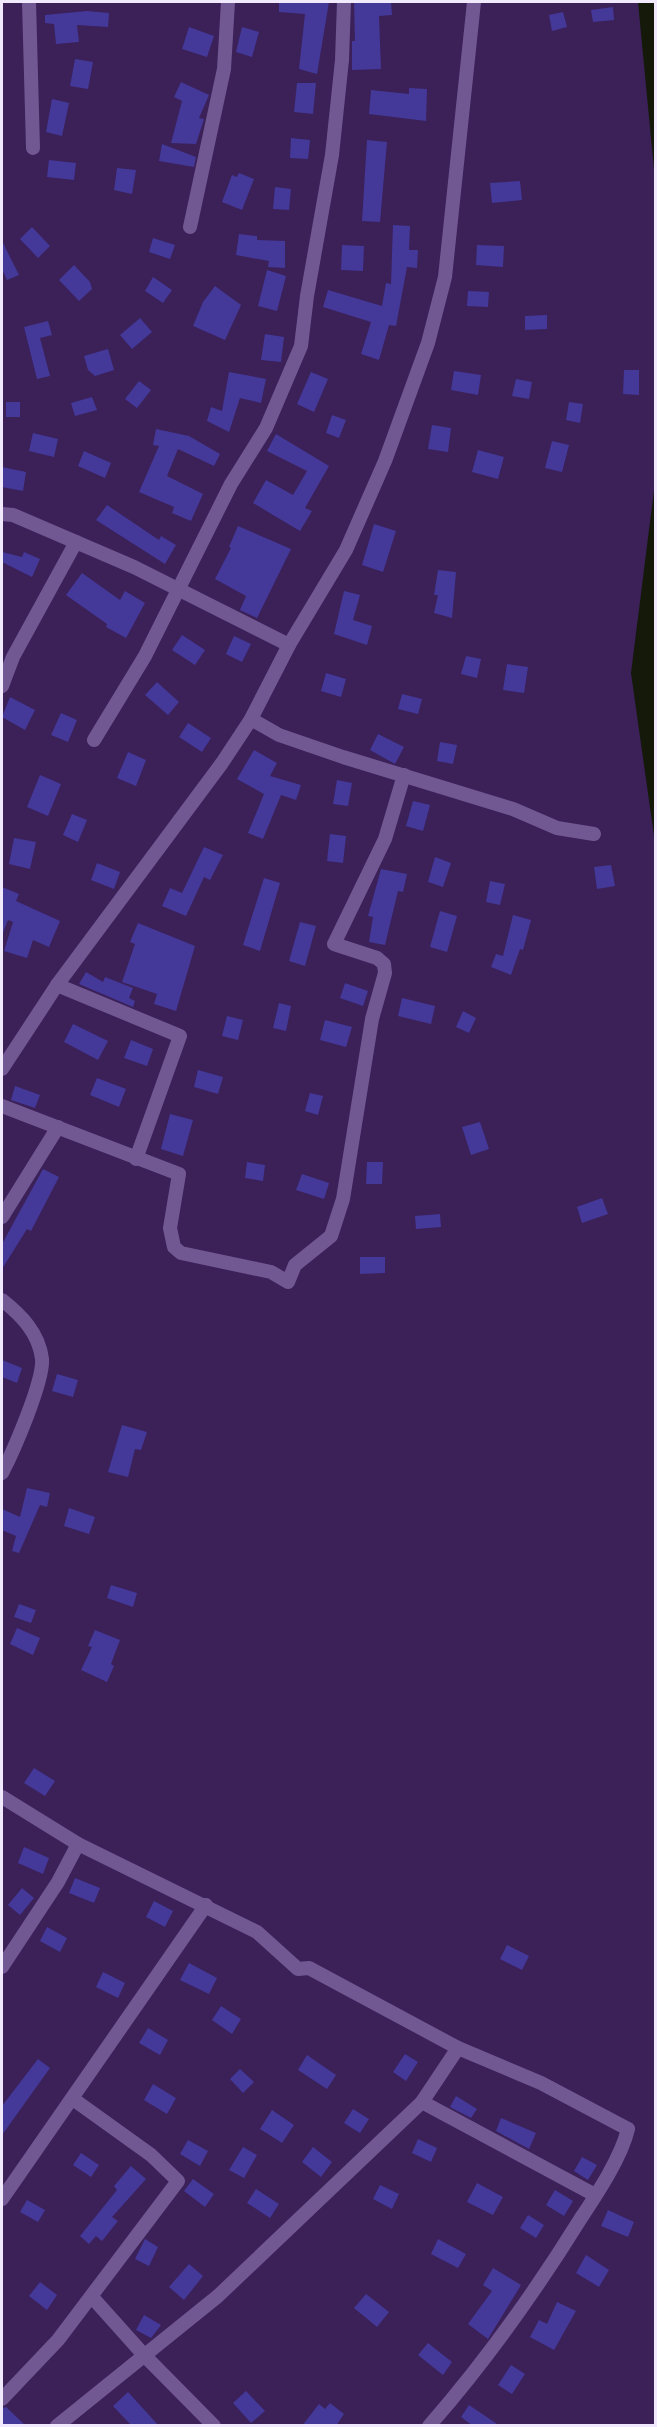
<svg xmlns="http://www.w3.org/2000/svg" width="657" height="2427" viewBox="0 0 657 2427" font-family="'Work Sans',sans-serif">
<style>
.water{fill:#141909}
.building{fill:#443899}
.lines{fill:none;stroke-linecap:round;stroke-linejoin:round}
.street{stroke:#725893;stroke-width:14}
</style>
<rect width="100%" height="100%" fill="#3b2158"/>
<g class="water">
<path d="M638,2H655V180Z"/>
<path d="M655,482L656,843H655L631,673Z"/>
</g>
<g class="building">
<path d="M279,2H329L317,74L299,69L305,14L279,12Z"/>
<path d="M354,2H391L392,15L379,16L381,69L352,70V41H355Z"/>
<path d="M613,7L614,20L593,22L591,10Z"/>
<path d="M87,11L109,13L108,27L77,25L79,42L56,44L54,24L45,23V15Z"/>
<path d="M563,12L567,27L552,31L549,15Z"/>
<path d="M189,27L214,36L207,57L182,49Z"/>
<path d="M242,27L259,32L252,57L236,52Z"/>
<path d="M75,59L93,62L88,89L70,86Z"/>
<path d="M181,82L209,95L199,118L204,119L196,144L171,143L182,101L174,97Z"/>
<path d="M297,83H316L313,114L294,112Z"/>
<path d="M409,88L427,89L426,121L369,114L371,90L409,94Z"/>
<path d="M52,99L69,103L62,136L46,132Z"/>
<path d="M291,138L310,140L308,159L290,158Z"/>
<path d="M367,140L387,142L380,222L362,221Z"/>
<path d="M162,144L196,157L194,167L159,161Z"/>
<path d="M49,160L76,163L74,180L47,177Z"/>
<path d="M117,168L136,170L132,194L114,190Z"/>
<path d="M239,173L254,179L242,210L222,202L232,175L237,177Z"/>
<path d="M520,181L522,200L492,203L490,183Z"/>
<path d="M275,187L291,189L289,210L273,209Z"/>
<path d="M393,225L410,226L409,250H418L417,268L407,267L396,326L389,325L379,360L361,354L371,322L323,307L328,290L382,306L386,283L391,284Z"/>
<path d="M32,227L50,246L38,258L20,239Z"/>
<path d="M239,234L257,236V240L285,241V268L268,267L269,261L236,255Z"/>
<path d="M153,238L175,245L170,259L149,252Z"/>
<path d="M2,241L19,275L7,280L2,269Z"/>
<path d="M342,245L364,246L363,271L341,270Z"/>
<path d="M477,245L504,246L503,267L476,265Z"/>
<path d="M74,265L90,282L92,289L79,301L59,280Z"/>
<path d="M267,270L286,276L277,311L258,306Z"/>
<path d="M153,277L172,290L163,303L145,291Z"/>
<path d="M215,286L241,305L225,340L193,326L203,302Z"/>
<path d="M468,291L489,292L488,307L467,306Z"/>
<path d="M547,315V329L525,330V316Z"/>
<path d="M140,318L152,332L132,349L120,335Z"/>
<path d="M48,321L52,335L40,338L50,376L37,379L24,327Z"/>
<path d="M265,334L284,337L281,362L261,360Z"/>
<path d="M108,349L114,370L95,376L88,370L84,356Z"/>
<path d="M624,370H639V395L623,394Z"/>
<path d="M454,371L481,375L478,395L451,390Z"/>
<path d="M229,372L266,379L261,403L240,398L229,432L207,421L211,407L222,411Z"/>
<path d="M311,372L328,379L314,412L297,404Z"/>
<path d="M516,379L532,382L529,399L512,396Z"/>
<path d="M139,381L151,390L137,408L125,399Z"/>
<path d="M92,397L97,410L75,416L71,403Z"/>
<rect x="6" y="402" width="14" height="15"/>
<path d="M569,402L583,404L580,423L566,420Z"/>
<path d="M332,415L346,420L339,438L326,433Z"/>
<path d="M432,425L451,428L448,452L428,449Z"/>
<path d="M156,429L189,436L220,454L214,466L178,449L167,476L203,494L191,521L172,513L174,507L139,492L159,446L153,445Z"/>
<path d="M33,433L58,439L54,457L29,451Z"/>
<path d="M276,434L329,466L305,508L312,511L300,531L253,503L266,480L293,495L307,471L267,451Z"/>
<path d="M552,441L569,445L562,472L545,468Z"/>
<path d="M478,450L504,457L498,479L472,472Z"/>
<path d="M84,451L111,463L105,478L78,466Z"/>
<path d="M2,467L26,472L23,491L2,487Z"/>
<path d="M107,505L159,540L161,536L176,545L165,564L96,520Z"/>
<path d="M374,524L396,531L383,572L362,565Z"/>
<path d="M238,526L291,549L257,618L240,610L246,596L215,579L231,548L229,547Z"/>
<path d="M2,552L22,557L24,552L40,559L32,577L2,562Z"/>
<path d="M438,570L456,572L452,618L434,613L438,595H434Z"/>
<path d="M82,573L120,600L125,591L145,603L126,638L106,627L107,624L66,595Z"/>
<path d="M344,591L360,595L353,620L372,626L367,645L334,634Z"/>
<path d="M182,635L205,650L195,665L172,650Z"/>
<path d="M234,636L251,644L242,662L226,654Z"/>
<path d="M466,656L481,659L477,678L461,674Z"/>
<path d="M507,664L528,667L524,693L503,690Z"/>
<path d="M326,673L346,679L341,697L321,691Z"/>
<path d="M157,682L179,702L168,715L145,695Z"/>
<path d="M402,694L422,699L418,714L398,709Z"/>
<path d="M10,697L35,710L25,730L2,717Z"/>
<path d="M61,713L77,720L68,742L51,735Z"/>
<path d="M188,723L211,738L202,752L179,737Z"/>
<path d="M378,734L404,747L395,764L370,750Z"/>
<path d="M440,742L457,745L453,764L437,761Z"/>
<path d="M254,750L277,763L270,776L301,785L296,800L281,795L263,839L248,833L264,794L237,779Z"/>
<path d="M128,752L146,760L136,786L117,778Z"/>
<path d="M40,775L61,784L48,816L27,807Z"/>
<path d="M337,780L352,783L348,806L333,804Z"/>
<path d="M413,801L430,805L423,831L406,826Z"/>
<path d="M72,814L87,820L78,842L63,835Z"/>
<path d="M330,834L346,836L343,863L327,861Z"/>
<path d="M14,838L36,842L30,869L9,864Z"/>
<path d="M204,847L223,855L210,880L204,877L186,916L162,906L170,888L182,893Z"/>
<path d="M435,857L451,863L443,887L428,882Z"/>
<path d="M97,863L120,872L114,889L91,880Z"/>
<path d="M611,865L615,886L597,889L594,867Z"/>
<path d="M381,869L407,874L403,892L398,891L385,945L369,942L373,917L368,916Z"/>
<path d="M264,878L280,883L260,951L243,945Z"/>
<path d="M490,881L505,884L500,905L486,902Z"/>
<path d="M2,887L19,894L16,901L60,921L49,947L33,940L27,958L4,951L13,922L8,920L2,935Z"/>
<path d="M440,911L457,916L447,952L430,947Z"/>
<path d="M513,915L531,920L523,950L520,949L511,975L491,967L496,954L503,956Z"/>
<path d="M300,922L316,926L305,966L289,961Z"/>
<path d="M138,923L195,946L176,1011L154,1004L157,994L122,982L135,944L130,942Z"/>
<path d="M86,972L103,982L105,977L133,988L129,998L135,1001L133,1007L79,984Z"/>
<path d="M345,983L368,991L363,1006L340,998Z"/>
<path d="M402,998L435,1006L431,1024L398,1016Z"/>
<path d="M279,1003L291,1006L286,1031L273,1028Z"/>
<path d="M463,1011L476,1018L469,1033L456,1027Z"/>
<path d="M227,1016L243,1020L238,1040L222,1036Z"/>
<path d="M325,1020L352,1027L346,1047L320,1040Z"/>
<path d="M73,1024L108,1041L98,1060L64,1042Z"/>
<path d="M131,1040L153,1049L147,1066L124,1058Z"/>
<path d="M198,1070L223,1077L218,1094L194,1087Z"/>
<path d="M97,1078L126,1089L119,1107L90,1095Z"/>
<path d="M15,1086L40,1095L35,1108L11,1100Z"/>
<path d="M310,1093L323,1096L318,1115L305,1111Z"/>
<path d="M170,1114L193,1120L183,1156L161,1149Z"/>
<path d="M480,1122L489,1149L471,1155L462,1127Z"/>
<path d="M247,1162L265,1165L263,1181L245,1178Z"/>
<path d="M367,1162H383L382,1184H366Z"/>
<path d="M43,1169L59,1177L31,1231L27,1229L2,1269V1244Z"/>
<path d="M302,1174L329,1183L324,1199L296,1190Z"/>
<path d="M602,1198L608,1214L582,1223L577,1207Z"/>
<path d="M440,1214L441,1227L416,1229L415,1216Z"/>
<path d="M360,1257H385V1273L360,1274Z"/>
<path d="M2,1360L22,1368L17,1383L2,1377Z"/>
<path d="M57,1374L78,1380L73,1397L52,1391Z"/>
<path d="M122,1425L147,1432L141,1450L135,1449L128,1477L108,1472Z"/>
<path d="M27,1488L50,1493L47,1507L40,1505L19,1553L12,1551L16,1536L2,1530V1509L20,1517Z"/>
<path d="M69,1508L95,1517L89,1534L64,1526Z"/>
<path d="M111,1585L137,1593L133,1607L107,1598Z"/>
<path d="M19,1604L36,1610L31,1623L14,1617Z"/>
<path d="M17,1628L40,1638L33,1655L10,1644Z"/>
<path d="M95,1630L120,1640L111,1664L114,1666L107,1682L81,1670L92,1647L88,1646Z"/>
<path d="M34,1768L55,1781L45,1796L24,1783Z"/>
<path d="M24,1847L49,1858L43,1874L18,1863Z"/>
<path d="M75,1878L100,1888L94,1903L69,1893Z"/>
<path d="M22,1888L34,1898L20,1915L8,1905Z"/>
<path d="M154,1901L173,1911L165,1927L146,1917Z"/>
<path d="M47,1927L67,1938L60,1952L40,1941Z"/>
<path d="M507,1945L529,1956L522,1970L500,1959Z"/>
<path d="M189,1963L217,1978L209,1994L180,1980Z"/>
<path d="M103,1972L125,1983L118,1998L96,1987Z"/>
<path d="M221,2006L241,2019L232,2034L212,2020Z"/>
<path d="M148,2028L168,2040L160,2055L139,2043Z"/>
<path d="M405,2054L418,2062L406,2081L393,2072Z"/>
<path d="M307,2055L336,2075L327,2089L298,2070Z"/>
<path d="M38,2059L50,2068L2,2135V2106Z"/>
<path d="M240,2069L254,2082L243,2093L230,2079Z"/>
<path d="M153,2084L176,2098L167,2114L144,2100Z"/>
<path d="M456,2096L477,2109L471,2118L450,2107Z"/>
<path d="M353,2109L369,2119L360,2133L344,2123Z"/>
<path d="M272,2110L294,2125L282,2143L260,2129Z"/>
<path d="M501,2118L536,2133L529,2149L496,2131Z"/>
<path d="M418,2139L437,2148L431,2162L412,2153Z"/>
<path d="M188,2140L208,2151L200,2166L180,2154Z"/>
<path d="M243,2147L257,2155L244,2178L229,2170Z"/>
<path d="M313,2147L332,2162L321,2177L302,2162Z"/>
<path d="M81,2153L99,2165L91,2177L73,2165Z"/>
<path d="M582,2157L597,2165L588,2180L574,2171Z"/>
<path d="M131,2166L146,2179L112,2217L118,2221L102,2241L96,2236L89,2244L80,2236L117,2190L114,2186Z"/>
<path d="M193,2179L214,2194L205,2207L184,2191Z"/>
<path d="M477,2183L503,2197L493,2215L467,2202Z"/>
<path d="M380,2185L399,2194L392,2209L373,2199Z"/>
<path d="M256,2189L279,2204L270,2218L247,2203Z"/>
<path d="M555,2190L573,2201L564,2216L546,2205Z"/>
<path d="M27,2200L45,2210L38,2222L20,2212Z"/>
<path d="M608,2210L634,2222L628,2237L601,2226Z"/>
<path d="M528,2215L544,2225L536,2238L520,2228Z"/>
<path d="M145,2239L158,2247L149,2266L135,2259Z"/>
<path d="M438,2239L466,2254L458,2268L431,2254Z"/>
<path d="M586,2255L609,2270L599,2287L576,2273Z"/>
<path d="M189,2264L203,2276L184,2300L169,2287Z"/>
<path d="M493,2268L521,2285L488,2339L468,2324L492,2291L483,2285Z"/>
<path d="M40,2282L57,2295L47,2310L29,2296Z"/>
<path d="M366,2294L389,2312L377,2327L354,2308Z"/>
<path d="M557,2302L576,2311L554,2350L530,2337L539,2320L547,2324Z"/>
<path d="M144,2315L161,2325L151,2338L136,2330Z"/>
<path d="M428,2343L452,2362L443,2375L418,2355Z"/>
<path d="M511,2365L525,2374L512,2394L498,2385Z"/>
<path d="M246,2391L265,2411L251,2423L233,2403Z"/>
<path d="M128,2392L159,2426H132L113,2406Z"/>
<path d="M330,2403L344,2414L336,2426H302L319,2404L325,2409Z"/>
<path d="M469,2405L500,2426H473L461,2417Z"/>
<path d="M6,2407L26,2426H2V2408Z"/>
</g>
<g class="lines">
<g class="street">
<path d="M29,2L33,148"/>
<path d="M190,227L224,69L228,2"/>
<path d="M2,514L13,515L134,567L289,645"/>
<path d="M2,686L13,657L76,542"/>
<path d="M251,719L279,735L343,757L513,809L557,828L594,834"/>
<path d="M94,740L145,656L231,484L266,428L301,346L307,296L332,155L342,60L344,2"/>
<path d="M57,985L180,1036L136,1159"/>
<path d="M2,1069L57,985L222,763L251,719L289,645L346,550L385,461L428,343L445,277L474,2"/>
<path d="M2,1106L179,1174L170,1228L174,1247L181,1253L271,1272L288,1282L295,1265L331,1236L343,1199L372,1019L385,973L384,964L377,958L334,944L385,839L404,775"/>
<path d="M2,1217L58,1127"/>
<path d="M2,1300C21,1315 39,1333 42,1359C44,1381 13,1452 2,1473"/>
<path d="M2,1797L78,1844L257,1932L298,1969L309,1968L458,2048L541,2083L628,2129C621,2158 597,2194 581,2218C535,2292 486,2361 429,2426"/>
<path d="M2,1967L58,1882L78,1844"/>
<path d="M422,2102L595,2195"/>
<path d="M2,2199L206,1905"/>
<path d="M92,2297L143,2354L214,2426"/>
<path d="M2,2399L58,2340L178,2181L151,2155L73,2099"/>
<path d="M57,2426L218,2296L422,2102L458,2048"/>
</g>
</g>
<rect width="657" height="2427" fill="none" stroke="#f1e9fe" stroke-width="6"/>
</svg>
